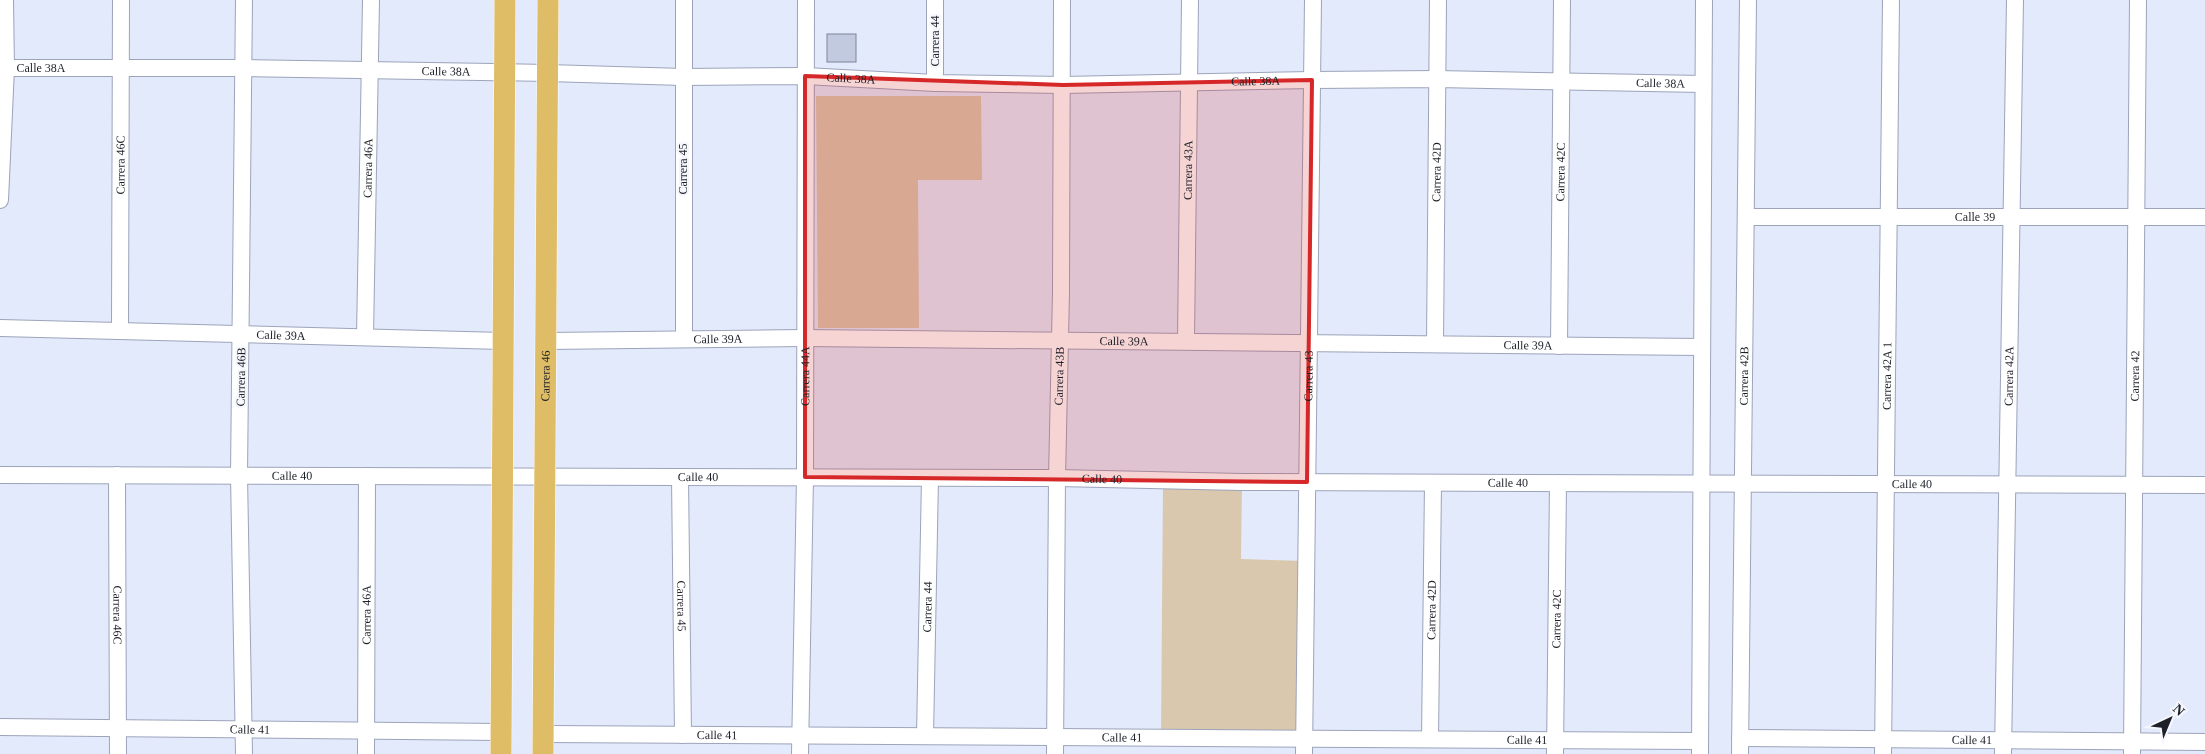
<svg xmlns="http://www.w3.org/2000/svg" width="2205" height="754" viewBox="0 0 2205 754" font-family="Georgia,serif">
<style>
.green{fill:#d9c8ae}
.building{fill:#c2cae0;stroke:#7d8599}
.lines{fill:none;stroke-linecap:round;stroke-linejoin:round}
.minor-casing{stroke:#9ca4ba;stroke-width:18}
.major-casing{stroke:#fff;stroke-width:22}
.minor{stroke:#fff;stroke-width:16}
.major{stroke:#dfbc66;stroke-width:21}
.marked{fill:#d62828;fill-opacity:0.2;stroke:#d62828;stroke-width:4;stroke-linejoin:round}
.labels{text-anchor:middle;stroke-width:4.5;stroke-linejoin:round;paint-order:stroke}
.street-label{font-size:12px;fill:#1d2028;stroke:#f6f7fc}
</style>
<rect width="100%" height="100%" fill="#e3eafc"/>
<g class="green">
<path d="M816,96H981L982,180H918L919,328H818Z"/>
<path d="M1163,482H1242L1241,559L1306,561L1304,738L1161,737Z"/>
</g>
<rect class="building" x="827" y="34" width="29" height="28"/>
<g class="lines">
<defs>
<g id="minor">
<path d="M244,0L239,475L244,754"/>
<path d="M684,0V339"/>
<path d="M935,0V83"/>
<path id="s1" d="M0,68H244L548,73L683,77L805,76L935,83L1063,85L1312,80L1437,79L1703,84"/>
<path d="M0,200L6,68L5,0"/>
<path id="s2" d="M1746,217H2205"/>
<path id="s3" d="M0,328L503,341"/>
<path id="s4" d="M120,330L121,0"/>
<path id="s5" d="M365,337L371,0"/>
<path id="s6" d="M1186,340L1190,0"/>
<path id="s7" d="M546,341L804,338L1702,347"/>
<path id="s8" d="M1435,344L1438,0"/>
<path id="s9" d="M1559,346L1562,0"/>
<path id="s10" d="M0,475L1057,478L1242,482L2205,485"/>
<path id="s11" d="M117,475L118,754"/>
<path id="s12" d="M680,477L683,735"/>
<path id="s13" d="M0,727L501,732"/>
<path id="s14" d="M543,734L1700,741"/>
<path id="s15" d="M925,736L930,478"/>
<path id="s16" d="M1740,738L2205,742"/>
<path id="s17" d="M1430,739L1433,483"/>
<path id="s18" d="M366,754L367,476"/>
<path id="s19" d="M800,754L805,477L806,0"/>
<path id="s20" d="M1055,754L1057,478L1061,292L1062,0"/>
<path id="s21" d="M1304,754L1313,0"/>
<path id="s22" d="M1555,754L1558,483"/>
<path d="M1700,754L1704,0"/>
<path id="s23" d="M1740,754L1748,0"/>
<path id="s24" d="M1883,754L1891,0"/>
<path id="s25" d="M2003,754L2015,0"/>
<path id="s26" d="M2132,754L2138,0"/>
</g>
<g id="major">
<path d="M501,754L505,0"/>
<path id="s27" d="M543,754L548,0"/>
</g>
</defs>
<use href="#minor" class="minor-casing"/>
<use href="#major" class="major-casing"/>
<use href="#minor" class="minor"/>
<use href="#major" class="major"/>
</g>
<path class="marked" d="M805,76L1063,85L1312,80L1307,482L805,477Z"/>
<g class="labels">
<g class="street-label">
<text transform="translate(935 41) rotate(-90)" y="4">Carrera 44</text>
<text dy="4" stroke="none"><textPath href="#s1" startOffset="41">Calle 38A</textPath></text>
<text dy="4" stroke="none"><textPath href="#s1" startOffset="446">Calle 38A</textPath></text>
<text dy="4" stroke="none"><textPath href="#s1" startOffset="851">Calle 38A</textPath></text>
<text dy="4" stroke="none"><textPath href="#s1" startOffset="1256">Calle 38A</textPath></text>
<text dy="4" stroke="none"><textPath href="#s1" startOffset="1661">Calle 38A</textPath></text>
<text dy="4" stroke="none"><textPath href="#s4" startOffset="165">Carrera 46C</textPath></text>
<text dy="4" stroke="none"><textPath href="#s5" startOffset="169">Carrera 46A</textPath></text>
<text transform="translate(683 169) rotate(-90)" y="4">Carrera 45</text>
<text dy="4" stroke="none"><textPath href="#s6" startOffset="170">Carrera 43A</textPath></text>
<text dy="4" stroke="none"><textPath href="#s8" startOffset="172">Carrera 42D</textPath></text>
<text dy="4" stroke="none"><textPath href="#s9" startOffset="174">Carrera 42C</textPath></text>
<text dy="4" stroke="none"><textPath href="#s2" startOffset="229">Calle 39</textPath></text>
<text dy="4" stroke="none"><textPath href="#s3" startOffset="281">Calle 39A</textPath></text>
<text dy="4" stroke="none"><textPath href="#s7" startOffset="172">Calle 39A</textPath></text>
<text dy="4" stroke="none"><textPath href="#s7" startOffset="578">Calle 39A</textPath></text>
<text dy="4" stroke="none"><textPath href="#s7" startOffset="982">Calle 39A</textPath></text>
<text transform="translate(241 377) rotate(-89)" y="4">Carrera 46B</text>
<text dy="4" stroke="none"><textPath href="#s27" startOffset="378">Carrera 46</textPath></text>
<text dy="4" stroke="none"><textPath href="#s19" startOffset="378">Carrera 44A</textPath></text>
<text dy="4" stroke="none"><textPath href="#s20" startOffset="378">Carrera 43B</textPath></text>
<text dy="4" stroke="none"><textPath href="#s21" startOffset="378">Carrera 43</textPath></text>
<text dy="4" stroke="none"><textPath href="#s23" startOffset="378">Carrera 42B</textPath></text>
<text dy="4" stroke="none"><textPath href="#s24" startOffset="378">Carrera 42A 1</textPath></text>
<text dy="4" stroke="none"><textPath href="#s25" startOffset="378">Carrera 42A</textPath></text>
<text dy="4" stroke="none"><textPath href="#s26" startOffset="378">Carrera 42</textPath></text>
<text dy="4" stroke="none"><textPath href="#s10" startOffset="292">Calle 40</textPath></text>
<text dy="4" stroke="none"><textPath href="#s10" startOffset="698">Calle 40</textPath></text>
<text dy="4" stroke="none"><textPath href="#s10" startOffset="1102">Calle 40</textPath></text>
<text dy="4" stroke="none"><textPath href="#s10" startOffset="1508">Calle 40</textPath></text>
<text dy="4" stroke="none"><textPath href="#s10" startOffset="1912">Calle 40</textPath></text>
<text dy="4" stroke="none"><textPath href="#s12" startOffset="129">Carrera 45</textPath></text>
<text dy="4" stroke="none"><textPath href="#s15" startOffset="129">Carrera 44</textPath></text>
<text dy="4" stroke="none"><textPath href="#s17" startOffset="129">Carrera 42D</textPath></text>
<text dy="4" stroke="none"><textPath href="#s11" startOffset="140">Carrera 46C</textPath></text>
<text dy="4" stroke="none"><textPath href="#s18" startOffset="139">Carrera 46A</textPath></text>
<text dy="4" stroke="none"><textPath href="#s22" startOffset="135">Carrera 42C</textPath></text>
<text dy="4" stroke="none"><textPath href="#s13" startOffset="250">Calle 41</textPath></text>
<text dy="4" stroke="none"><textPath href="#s14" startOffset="174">Calle 41</textPath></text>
<text dy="4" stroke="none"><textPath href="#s14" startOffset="579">Calle 41</textPath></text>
<text dy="4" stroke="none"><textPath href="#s14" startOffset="984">Calle 41</textPath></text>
<text dy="4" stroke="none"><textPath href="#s16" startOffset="232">Calle 41</textPath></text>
</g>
</g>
<g transform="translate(2170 719) rotate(44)" stroke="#f6f7fc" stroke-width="4" paint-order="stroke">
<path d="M0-4L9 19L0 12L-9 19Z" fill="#1d2028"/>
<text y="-8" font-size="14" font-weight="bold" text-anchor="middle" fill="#1d2028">N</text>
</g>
</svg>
